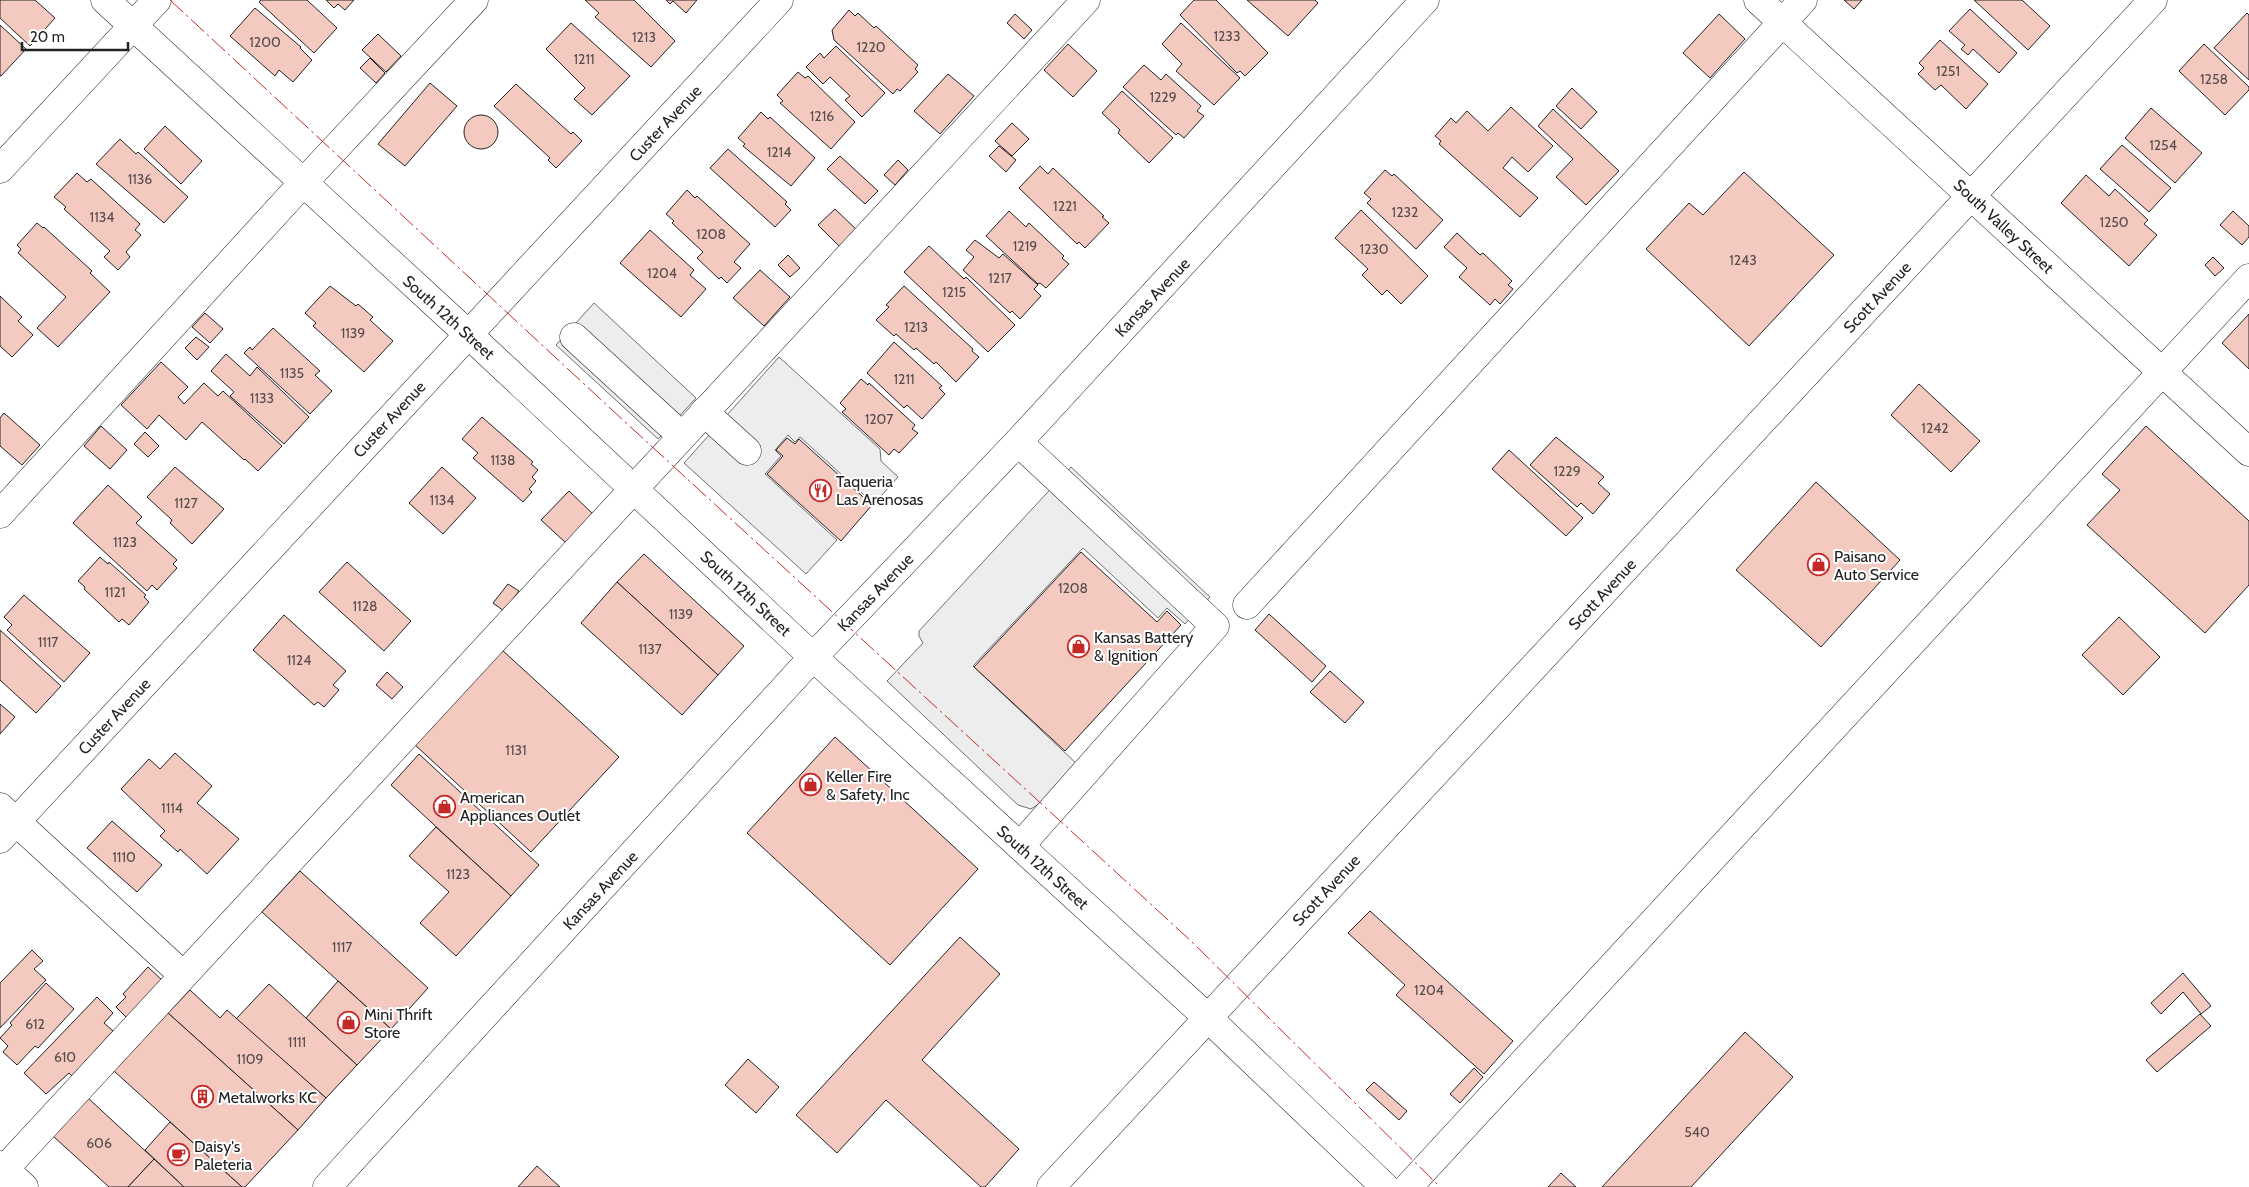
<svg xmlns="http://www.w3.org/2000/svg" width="2249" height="1187" viewBox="0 0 2249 1187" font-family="Cabin,sans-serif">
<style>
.parking{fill:#ededed;stroke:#6f6f6f}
.building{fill:#f3c9c0;stroke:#222}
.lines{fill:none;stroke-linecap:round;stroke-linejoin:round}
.minor-casing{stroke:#222;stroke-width:29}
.major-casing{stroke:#222;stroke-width:29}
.minor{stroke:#fff;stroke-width:28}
.major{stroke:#fff;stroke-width:28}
.power{stroke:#c62828;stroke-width:1;stroke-dasharray:18 4 2.5 4;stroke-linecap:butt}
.labels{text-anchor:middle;stroke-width:4;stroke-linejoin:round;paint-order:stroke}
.number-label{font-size:14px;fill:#564c4a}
.street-label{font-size:16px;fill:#222;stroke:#fff}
.poi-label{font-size:16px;fill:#222;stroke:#fff;text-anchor:start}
</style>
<rect width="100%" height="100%" fill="#fff"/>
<g class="parking">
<path d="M594,303L696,398L658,439L556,345Z"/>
<path d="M779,357L880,449L881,461L898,477L874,504L800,437L795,442L788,435L775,450L781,456L765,474L837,540L806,574L684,463Z"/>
<path d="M1071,467L1210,597L1185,624L1167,608L1158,618L1083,548L973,666L1078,765L1040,803L1031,809L1018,805L887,681L923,643L919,636V631Z"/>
</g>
<g class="building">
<path d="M0,0H35L55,18L30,46L0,18Z"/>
<path d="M261,0H307L337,28L314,53L259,2Z"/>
<path d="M326,0H354L345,10L338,4L334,8Z"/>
<path d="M585,0H634L675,41L651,67L595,17L599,13Z"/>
<path d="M666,0H697L686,13L673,1L670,4Z"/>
<path d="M1194,0H1216L1268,53L1245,76L1240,71L1237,73L1180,15Z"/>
<path d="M1247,0H1315L1318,3L1288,36Z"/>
<path d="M1844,0H1862L1854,9Z"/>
<path d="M1974,0H2022L2050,26L2028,50Z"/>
<path d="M255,8L301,47L300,48L312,60L293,82L279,70L275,76L230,36Z"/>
<path d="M1970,9L2017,53L1999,73L1973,49L1968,55L1961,49L1965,45L1949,31Z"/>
<path d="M849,10L855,16L858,13L874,28L876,26L918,65L915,69L918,72L900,91L897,89L893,94L834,40L832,30Z"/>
<path d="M2247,13L2249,15V80L2214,48Z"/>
<path d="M1015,14L1032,30L1024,39L1007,23Z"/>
<path d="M1719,14L1745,39L1710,78L1683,53Z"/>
<path d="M571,23L630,76L592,115L574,99L585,88L546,49Z"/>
<path d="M1181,23L1240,78L1214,105L1176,71L1182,64L1162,44Z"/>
<path d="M0,25L26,49L1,76H0Z"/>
<path d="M378,34L401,56L386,72L362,50Z"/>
<path d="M1940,40L1988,84L1966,109L1941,85L1935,90L1918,74L1924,68L1919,63Z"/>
<path d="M1068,44L1097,71L1073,97L1044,70Z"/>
<path d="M2204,44L2249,87V90L2225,115L2179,71Z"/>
<path d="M836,46L885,93L862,117L845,100L850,96L830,77L823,84L806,67L820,53L824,58Z"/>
<path d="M370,58L385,73L376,83L360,68Z"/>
<path d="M1144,65L1161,80L1166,74L1201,106L1197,111L1204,116L1184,138L1178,133L1176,135L1123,87Z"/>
<path d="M798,72L805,78L808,76L855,122L831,149L780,103L783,101L777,95Z"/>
<path d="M948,74L974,96L940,134L914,111Z"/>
<path d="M430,83L457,106L405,166L378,144Z"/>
<path d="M516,84L571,134L573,132L582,141L556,168L548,160L550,158L494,106Z"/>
<path d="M1572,88L1597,112L1581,129L1556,106Z"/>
<path d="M1122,91L1173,138L1149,163L1118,133L1120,130L1102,113Z"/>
<path d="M1511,107L1553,146L1528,172L1512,157L1503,168L1538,198L1520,217L1439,144L1441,141L1435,136L1451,118L1456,123L1467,111L1488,131Z"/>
<path d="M2151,108L2202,153L2175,183L2125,138Z"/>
<path d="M1553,109L1619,171L1586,205L1556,177L1573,159L1538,126Z"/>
<path d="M761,112L768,119L770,117L815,158L791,186L743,146L745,144L738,138Z"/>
<circle cx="481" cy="132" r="17"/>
<path d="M1012,123L1029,139L1012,156L995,141Z"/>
<path d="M165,126L202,161L181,184L144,149Z"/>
<path d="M120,139L136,154L138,152L188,197L164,223L96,164Z"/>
<path d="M2122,145L2171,188L2149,212L2100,169Z"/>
<path d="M999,146L1016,160L1006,172L989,156Z"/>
<path d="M728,149L787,202L785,204L791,210L775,227L710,168Z"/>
<path d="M840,156L878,191L865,204L827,169Z"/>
<path d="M898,160L908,170L895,185L884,175Z"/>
<path d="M1040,166L1048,174L1053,168L1104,216L1102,217L1109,223L1085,248L1079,242L1077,244L1019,188Z"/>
<path d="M1385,170L1392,176L1394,174L1443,220L1416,249L1367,203L1371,199L1364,193Z"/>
<path d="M1744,172L1834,255L1749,346L1646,249L1689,203L1703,215Z"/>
<path d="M77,173L87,182L91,179L140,224L135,230L141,235L126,252L130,257L118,270L104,257L110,251L64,209L66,207L54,197Z"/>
<path d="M2086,175L2109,196L2115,189L2148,220L2144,224L2157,235L2129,266L2061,203Z"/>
<path d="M687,190L695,198L697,196L750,244L734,262L741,268L727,283L721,277L719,279L697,258L703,252L672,223L674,221L666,214Z"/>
<path d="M835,209L859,232L842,249L818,225Z"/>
<path d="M1361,210L1428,276L1401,304L1387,290L1382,295L1362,275L1368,269L1335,238Z"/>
<path d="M1009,211L1026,227L1029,223L1064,256L1062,258L1069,264L1046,288L1040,283L1038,284L986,236Z"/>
<path d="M2233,211L2249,226V237L2242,245L2220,225Z"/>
<path d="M37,223L43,228L44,227L92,271L90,273L110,292L58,347L37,328L66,297L18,253L21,249L17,245Z"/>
<path d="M650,230L694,270L690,275L706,289L681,317L620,263Z"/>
<path d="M1457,233L1480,255L1483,253L1512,281L1508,285L1513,289L1500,304L1495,299L1490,305L1459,277L1467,268L1444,247Z"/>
<path d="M975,240L999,258L1003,254L1038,285L1034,289L1041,296L1020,319L1012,311L1010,313L963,270L974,257L966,250Z"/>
<path d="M929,246L964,279L966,277L1015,325L988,352L904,272Z"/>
<path d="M788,255L800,268L790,277L778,265Z"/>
<path d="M2213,257L2224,268L2215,276L2205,265Z"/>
<path d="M760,270L790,297L764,326L733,298Z"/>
<path d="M330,286L356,306L358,304L373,317L370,320L393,341L364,372L313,326L316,323L305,313Z"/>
<path d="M904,286L973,349L972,351L979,357L956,382L936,362L934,364L916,348L914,350L896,334L894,336L876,320L889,307L886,305Z"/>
<path d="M0,296L22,317L18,321L33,335L12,357L0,346Z"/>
<path d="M205,313L223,329L210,343L192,327Z"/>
<path d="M2249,314V369L2222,343Z"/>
<path d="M273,328L320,371L315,375L332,391L310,414L244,353L250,347L252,350Z"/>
<path d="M196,337L209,347L197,360L185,348Z"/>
<path d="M894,342L942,386L939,388L945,394L922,419L907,405L904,408L867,373Z"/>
<path d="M226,354L250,376L257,367L309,417L284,444L230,396L234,392L211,371Z"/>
<path d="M161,362L188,387L178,397L184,404L204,383L218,396L223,391L282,446L258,471L245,459L244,460L202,422L186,440L159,415L147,429L121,405Z"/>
<path d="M861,379L868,385L869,383L915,425L912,429L918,433L899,453L894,449L889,455L842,412L846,409L840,403Z"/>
<path d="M1919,384L1980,441L1951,472L1891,415Z"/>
<path d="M4,413L40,445L22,465L0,446V418Z"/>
<path d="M482,417L533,462L531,464L538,470L532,477L536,481L529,489L532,492L523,502L473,458L478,453L462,439Z"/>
<path d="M101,426L127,450L110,469L84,446Z"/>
<path d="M2146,426L2249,521V585L2205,633L2087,525L2120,490L2102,474Z"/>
<path d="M145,432L159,446L148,457L134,444Z"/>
<path d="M1556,437L1604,477L1598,483L1610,494L1593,514L1581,503L1577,507L1530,465Z"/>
<path d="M787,438L795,444L799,439L872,505L841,541L767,474L783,456L776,450Z"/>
<path d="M1509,450L1583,518L1566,536L1492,469Z"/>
<path d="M175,467L224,509L192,544L170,523L172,520L147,497Z"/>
<path d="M442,467L476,498L443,534L409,503Z"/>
<path d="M1816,482L1900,560L1821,647L1736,570Z"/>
<path d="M108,485L142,517L136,523L177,560L173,564L177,568L157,590L152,585L147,591L73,523Z"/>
<path d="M569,491L593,514L566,543L541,520Z"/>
<path d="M1081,552L1157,622L1167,611L1181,625L1065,751L974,667Z"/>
<path d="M644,554L744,646L718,675L617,582Z"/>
<path d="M100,557L108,564L109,562L146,595L144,597L149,602L129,625L122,619L119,622L84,589L85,587L78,581Z"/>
<path d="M347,562L411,621L384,651L319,592Z"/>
<path d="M617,582L718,675L682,715L581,623Z"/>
<path d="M508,584L519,591L504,611L493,603Z"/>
<path d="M24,595L90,653L64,682L7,630L12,625L4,617Z"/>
<path d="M1269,614L1326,666L1312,682L1255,630Z"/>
<path d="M284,615L346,671L333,685L339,690L324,707L318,702L314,705L253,650Z"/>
<path d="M2119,617L2160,657L2123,695L2082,655Z"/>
<path d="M0,630L61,686L36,713L0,680Z"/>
<path d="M501,649L619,757L531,852L414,744Z"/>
<path d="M1330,671L1364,702L1345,723L1310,692Z"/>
<path d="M387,672L403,687L392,699L376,685Z"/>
<path d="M0,704L15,717L0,734Z"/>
<path d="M835,737L978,869L890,965L747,833Z"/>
<path d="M175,753L212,786L197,803L239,839L207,874L180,849L178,852L160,836L165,831L121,789L149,759L160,769Z"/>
<path d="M419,754L539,865L511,896L391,785Z"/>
<path d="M112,821L162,865L137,892L87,848Z"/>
<path d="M436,827L511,896L456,956L420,923L449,892L409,856Z"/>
<path d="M300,871L428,988L391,1029L262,912Z"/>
<path d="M1370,911L1513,1041L1484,1074L1396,995L1405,985L1348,933Z"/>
<path d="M960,937L1000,974L922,1060L1019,1149L985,1187H981L886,1100L837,1153L796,1115Z"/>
<path d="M32,950L43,961L34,969L46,980L0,1028V983Z"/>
<path d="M148,967L163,981L128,1019L116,1007L126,997L123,994Z"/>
<path d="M2183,973L2211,1006L2201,1014L2183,992L2161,1014L2151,1003Z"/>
<path d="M338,981L391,1029L357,1065L306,1018Z"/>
<path d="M46,983L74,1009L38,1048L35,1046L17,1065L3,1052L8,1046L0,1038L12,1025L10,1023Z"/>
<path d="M269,984L357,1065L326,1098L236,1019Z"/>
<path d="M190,990L220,1018L227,1010L326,1098L298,1130L168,1013Z"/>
<path d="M97,997L113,1013L104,1023L113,1031L72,1076L69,1073L46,1094L24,1073Z"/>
<path d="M168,1013L298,1130L245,1187H242L114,1071Z"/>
<path d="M2200,1014L2211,1026L2157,1072L2146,1060Z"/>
<path d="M1745,1032L1793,1077L1691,1187H1602Z"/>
<path d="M748,1059L779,1087L756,1113L725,1085Z"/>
<path d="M1474,1068L1483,1077L1460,1103L1450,1094Z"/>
<path d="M1374,1082L1407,1111L1399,1120L1366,1090Z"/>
<path d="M88,1098L154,1159L128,1187H109L53,1136Z"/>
<path d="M170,1122L242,1187H184L145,1150Z"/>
<path d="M154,1159L184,1187H128Z"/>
<path d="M537,1166L560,1187H518Z"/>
<path d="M1561,1173L1576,1187H1548Z"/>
</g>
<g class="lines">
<defs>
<g id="minor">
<path d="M105,0L468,334L813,657L1208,1018L1385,1187"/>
<path d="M1758,0L2249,452"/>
<path d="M0,169L157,0"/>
<path d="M574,337L682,436"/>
<path d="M704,412L747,451"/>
<path d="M1018,442L1215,626L1020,846"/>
<path d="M0,514L303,183L474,0"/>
<path d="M1247,605L1803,0"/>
<path d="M0,807L183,975"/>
<path d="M0,839L779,0"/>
<path d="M0,1165L24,1187"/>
<path d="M0,1174L1086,0"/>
<path d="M1051,1187L2153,0"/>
<path d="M1408,1187L2249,278"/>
</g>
<path id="major" d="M327,1187L813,657L1018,442L1425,0"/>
</defs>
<use href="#minor" class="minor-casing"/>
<use href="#major" class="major-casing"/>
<use href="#minor" class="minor"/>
<use href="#major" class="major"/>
<path class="power" d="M170,0L624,421L1191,941L1440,1187"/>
</g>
<defs>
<symbol id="restaurant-ring" viewBox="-11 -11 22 22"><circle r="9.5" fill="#fff" stroke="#c62828" stroke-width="1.5"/><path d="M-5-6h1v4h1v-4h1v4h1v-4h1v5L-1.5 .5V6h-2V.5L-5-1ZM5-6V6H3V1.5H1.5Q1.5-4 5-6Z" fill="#c62828"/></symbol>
<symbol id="shop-ring" viewBox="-11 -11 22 22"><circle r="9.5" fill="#fff" stroke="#c62828" stroke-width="1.5"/><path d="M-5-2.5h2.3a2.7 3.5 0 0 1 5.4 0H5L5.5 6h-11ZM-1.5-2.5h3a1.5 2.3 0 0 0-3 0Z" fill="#c62828"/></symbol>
<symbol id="building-ring" viewBox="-11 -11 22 22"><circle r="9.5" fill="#fff" stroke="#c62828" stroke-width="1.5"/><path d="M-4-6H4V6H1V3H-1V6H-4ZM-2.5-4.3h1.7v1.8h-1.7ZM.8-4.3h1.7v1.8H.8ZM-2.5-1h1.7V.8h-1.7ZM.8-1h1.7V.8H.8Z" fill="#c62828"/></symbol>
<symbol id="cafe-ring" viewBox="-11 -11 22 22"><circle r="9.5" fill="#fff" stroke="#c62828" stroke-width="1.5"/><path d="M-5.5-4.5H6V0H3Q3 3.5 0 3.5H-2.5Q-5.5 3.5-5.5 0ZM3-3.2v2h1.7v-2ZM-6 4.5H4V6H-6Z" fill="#c62828"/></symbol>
</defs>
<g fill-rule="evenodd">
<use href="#restaurant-ring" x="808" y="478" width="25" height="25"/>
<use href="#shop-ring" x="1806" y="552" width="25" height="25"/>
<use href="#shop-ring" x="1066" y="634" width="25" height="25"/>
<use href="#shop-ring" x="798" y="772" width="25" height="25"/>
<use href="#shop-ring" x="432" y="794" width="25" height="25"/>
<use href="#shop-ring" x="336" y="1010" width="25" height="25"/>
<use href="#building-ring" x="190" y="1084" width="25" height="25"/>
<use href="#cafe-ring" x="166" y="1142" width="25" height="25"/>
</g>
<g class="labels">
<g class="number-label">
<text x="1227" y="41">1233</text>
<text x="644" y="42">1213</text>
<text x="265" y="47">1200</text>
<text x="871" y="52">1220</text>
<text x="584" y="64">1211</text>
<text x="1948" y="76">1251</text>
<text x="2214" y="84">1258</text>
<text x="1163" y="102">1229</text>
<text x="822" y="121">1216</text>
<text x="2163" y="150">1254</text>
<text x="779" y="157">1214</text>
<text x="140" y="184">1136</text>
<text x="1065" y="211">1221</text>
<text x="1405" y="217">1232</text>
<text x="102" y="222">1134</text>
<text x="2114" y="227">1250</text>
<text x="711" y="239">1208</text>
<text x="1025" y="251">1219</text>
<text x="1374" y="254">1230</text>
<text x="1743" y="265">1243</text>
<text x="662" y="278">1204</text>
<text x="1000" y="283">1217</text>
<text x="954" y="297">1215</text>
<text x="916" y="332">1213</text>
<text x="353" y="338">1139</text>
<text x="292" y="378">1135</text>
<text x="904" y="384">1211</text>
<text x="262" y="403">1133</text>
<text x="879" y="424">1207</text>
<text x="1935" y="433">1242</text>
<text x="503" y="465">1138</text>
<text x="1567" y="476">1229</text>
<text x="442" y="505">1134</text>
<text x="186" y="508">1127</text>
<text x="125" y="547">1123</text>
<text x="1073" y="593">1208</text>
<text x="115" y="597">1121</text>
<text x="365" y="611">1128</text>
<text x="681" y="619">1139</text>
<text x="48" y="647">1117</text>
<text x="650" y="654">1137</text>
<text x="299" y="665">1124</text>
<text x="516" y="755">1131</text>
<text x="172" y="813">1114</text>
<text x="124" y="862">1110</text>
<text x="458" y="879">1123</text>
<text x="342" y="952">1117</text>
<text x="1429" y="995">1204</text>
<text x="35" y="1029">612</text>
<text x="297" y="1047">1111</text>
<text x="65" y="1062">610</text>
<text x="250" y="1064">1109</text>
<text x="1697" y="1137">540</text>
<text x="99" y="1148">606</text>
</g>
<g class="street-label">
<text transform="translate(665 123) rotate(-47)" y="6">Custer Avenue</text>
<text transform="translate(2004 226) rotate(43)" y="6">South Valley Street</text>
<text transform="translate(1152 297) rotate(-47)" y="6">Kansas Avenue</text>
<text transform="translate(1877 297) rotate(-47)" y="6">Scott Avenue</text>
<text transform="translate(449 317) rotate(42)" y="6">South 12th Street</text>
<text transform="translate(389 419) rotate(-47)" y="6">Custer Avenue</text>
<text transform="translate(875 592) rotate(-46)" y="6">Kansas Avenue</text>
<text transform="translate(746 593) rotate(43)" y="6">South 12th Street</text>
<text transform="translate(1602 594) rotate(-47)" y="6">Scott Avenue</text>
<text transform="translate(114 716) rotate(-47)" y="6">Custer Avenue</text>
<text transform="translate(1043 867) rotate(42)" y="6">South 12th Street</text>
<text transform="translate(600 890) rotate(-47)" y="6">Kansas Avenue</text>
<text transform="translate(1326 890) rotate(-47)" y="6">Scott Avenue</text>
</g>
<g class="poi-label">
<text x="836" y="487">Taqueria<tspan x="836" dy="18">Las Arenosas</tspan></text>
<text x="1834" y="562">Paisano<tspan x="1834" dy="18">Auto Service</tspan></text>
<text x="1094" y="643">Kansas Battery<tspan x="1094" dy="18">&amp; Ignition</tspan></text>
<text x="826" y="782">Keller Fire<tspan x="826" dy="18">&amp; Safety, Inc</tspan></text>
<text x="460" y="803">American<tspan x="460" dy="18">Appliances Outlet</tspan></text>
<text x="364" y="1020">Mini Thrift<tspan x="364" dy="18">Store</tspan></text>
<text x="218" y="1103">Metalworks KC</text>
<text x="194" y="1152">Daisy's<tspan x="194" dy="18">Paleteria</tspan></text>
</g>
</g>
<path d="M22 42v8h106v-8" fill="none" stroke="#222222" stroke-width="2.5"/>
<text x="30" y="42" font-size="15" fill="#222222" stroke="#ffffff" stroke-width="4" paint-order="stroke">20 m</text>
</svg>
